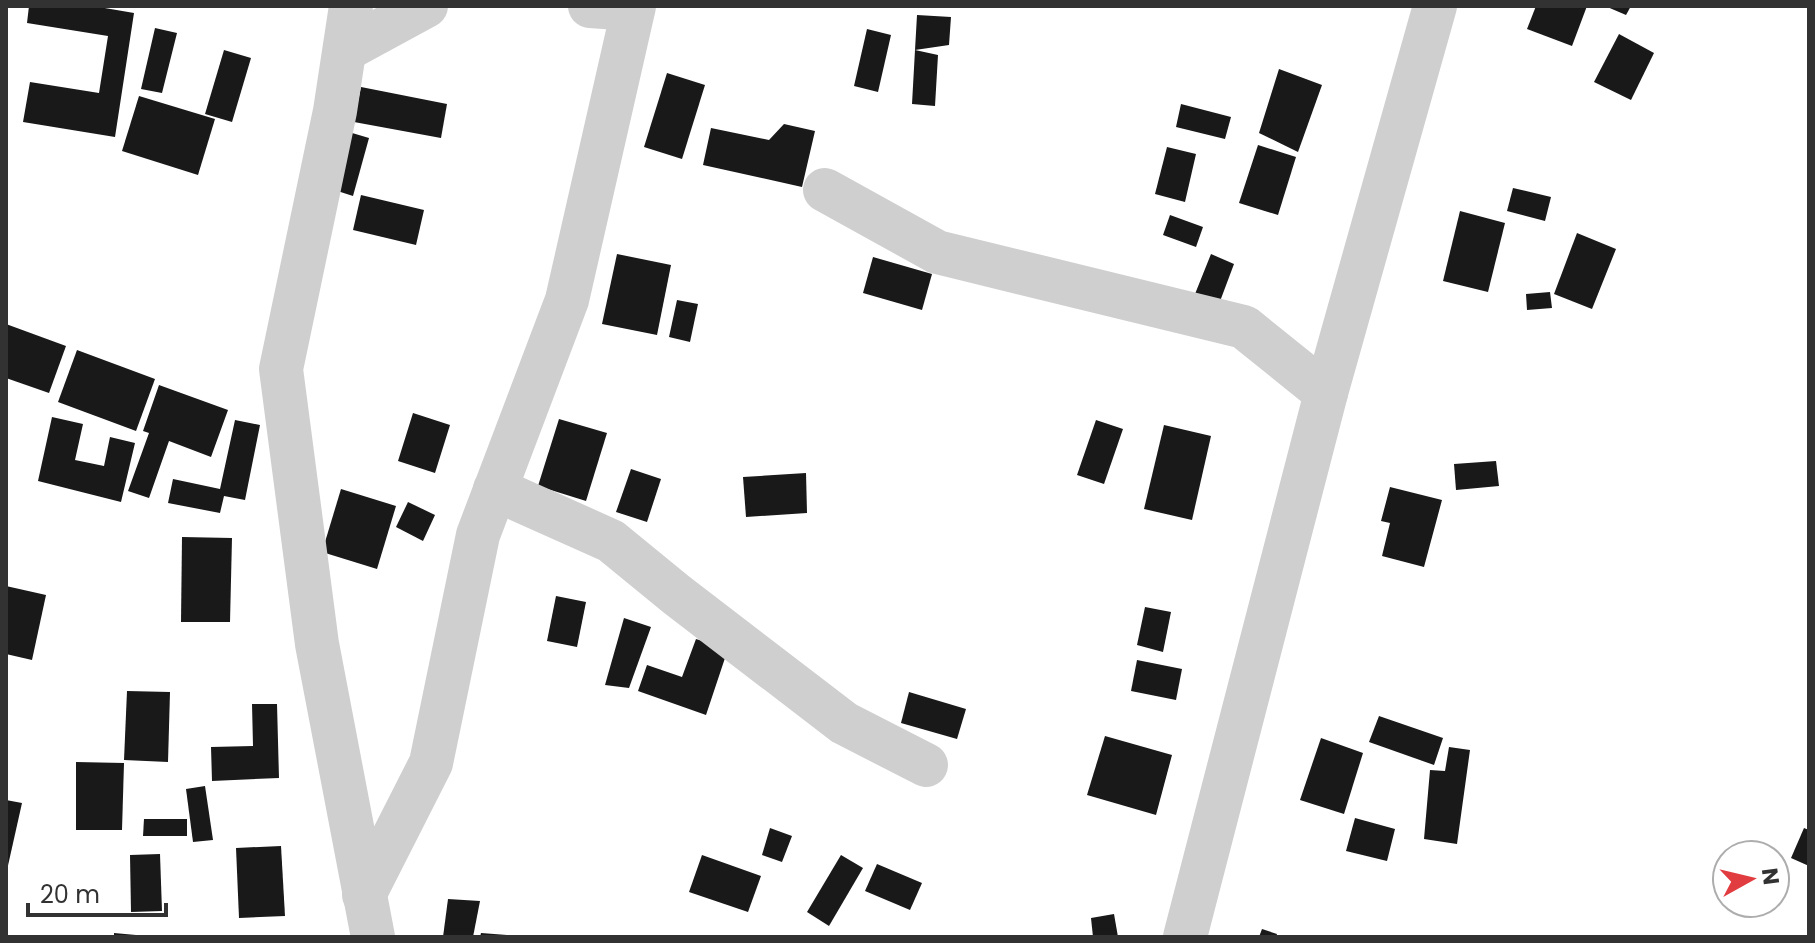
<svg xmlns="http://www.w3.org/2000/svg" width="1815" height="943" viewBox="0 0 1815 943" font-family="Poppins,sans-serif">
<style>
.building{fill:#191919}
.lines{fill:none;stroke-linecap:round;stroke-linejoin:round}
.minor{stroke:#cfcfcf;stroke-width:44}
</style>
<rect width="100%" height="100%" fill="#fff"/>
<g class="building">
<path d="M29,6H93L134,13L115,137L23,122L30,82L99,93L108,36L27,23Z"/>
<path d="M1536,6H1587L1572,46L1527,29Z"/>
<path d="M1605,6H1631L1626,15Z"/>
<path d="M917,15L951,17L949,45L915,50L938,55L935,106L912,104L915,50Z"/>
<path d="M155,28L177,33L162,93L141,89Z"/>
<path d="M867,29L891,35L878,92L854,86Z"/>
<path d="M1619,34L1654,53L1631,100L1594,82Z"/>
<path d="M224,50L251,58L232,122L205,114Z"/>
<path d="M1279,69L1322,85L1298,152L1259,133Z"/>
<path d="M667,73L705,85L682,159L644,147Z"/>
<path d="M361,87L447,104L441,138L354,122Z"/>
<path d="M139,96L215,119L198,175L122,151Z"/>
<path d="M1181,104L1231,117L1225,139L1176,127Z"/>
<path d="M784,124L815,131L802,187L703,165L711,128L769,140Z"/>
<path d="M342,130L369,138L353,196L325,187Z"/>
<path d="M1258,145L1296,157L1278,215L1239,203Z"/>
<path d="M1167,147L1196,154L1185,202L1155,194Z"/>
<path d="M1513,188L1551,197L1545,221L1507,211Z"/>
<path d="M361,195L424,210L416,245L353,230Z"/>
<path d="M1460,211L1505,223L1488,292L1443,281Z"/>
<path d="M1170,215L1203,227L1196,247L1163,235Z"/>
<path d="M1577,233L1616,249L1592,309L1554,294Z"/>
<path d="M617,254L671,265L657,335L602,324Z"/>
<path d="M1211,254L1234,264L1219,304L1195,294Z"/>
<path d="M873,257L932,274L922,310L863,293Z"/>
<path d="M1550,292L1552,308L1527,310L1526,294Z"/>
<path d="M677,300L698,304L690,342L669,337Z"/>
<path d="M6,324L66,346L49,393L6,378Z"/>
<path d="M77,350L155,379L136,431L58,402Z"/>
<path d="M159,385L228,410L211,457L169,441L149,498L128,491L149,433L143,431Z"/>
<path d="M413,413L450,425L435,473L398,461Z"/>
<path d="M52,417L83,424L75,460L104,466L110,437L135,443L121,502L38,481Z"/>
<path d="M559,419L607,433L586,501L538,486Z"/>
<path d="M235,420L260,425L245,500L224,496L220,513L168,503L173,479L220,489Z"/>
<path d="M1096,420L1123,429L1104,484L1077,475Z"/>
<path d="M1164,425L1211,436L1192,520L1144,509Z"/>
<path d="M1496,461L1499,486L1456,490L1454,464Z"/>
<path d="M631,469L661,479L647,522L616,512Z"/>
<path d="M806,473L807,513L746,517L743,477Z"/>
<path d="M1390,487L1442,500L1424,567L1382,556L1390,523L1381,521Z"/>
<path d="M341,489L396,506L377,569L322,552Z"/>
<path d="M408,502L435,515L423,541L396,527Z"/>
<path d="M182,537L232,538L230,622H181Z"/>
<path d="M6,586L46,595L32,660L6,654Z"/>
<path d="M556,596L586,602L577,647L547,641Z"/>
<path d="M1145,607L1171,612L1163,652L1137,645Z"/>
<path d="M624,618L651,627L629,688L605,685Z"/>
<path d="M696,639L728,649L706,715L638,691L647,665L682,677Z"/>
<path d="M1137,660L1182,669L1176,700L1131,691Z"/>
<path d="M127,691L170,692L168,762L124,760Z"/>
<path d="M909,692L966,709L957,739L901,723Z"/>
<path d="M252,704H277L279,778L212,781L211,747L253,746Z"/>
<path d="M1379,716L1443,738L1434,765L1369,742Z"/>
<path d="M1105,736L1172,755L1156,815L1087,795Z"/>
<path d="M1321,738L1363,753L1344,814L1300,800Z"/>
<path d="M1449,747L1470,750L1457,844L1424,839L1430,770L1445,771Z"/>
<path d="M76,762L124,763L122,830H76Z"/>
<path d="M205,786L213,840L193,842L186,789Z"/>
<path d="M6,800L22,803L7,870H6Z"/>
<path d="M1355,818L1395,829L1387,861L1346,851Z"/>
<path d="M144,819H187V836H143Z"/>
<path d="M770,828L792,836L782,862L762,855Z"/>
<path d="M1804,828L1809,830V866L1791,858Z"/>
<path d="M281,846L285,916L239,918L236,848Z"/>
<path d="M160,854L162,911L131,912L130,855Z"/>
<path d="M702,855L761,876L748,912L689,892Z"/>
<path d="M841,855L863,868L829,926L807,912Z"/>
<path d="M877,864L922,883L910,910L865,891Z"/>
<path d="M448,899L480,901L473,937H443Z"/>
<path d="M1114,914L1118,937H1093L1091,918Z"/>
<path d="M1262,929L1277,934L1276,937H1259Z"/>
<path d="M114,933L136,935V937H114Z"/>
<path d="M481,933L507,935V937H480Z"/>
</g>
<g class="lines">
<g class="minor">
<path d="M351,6L335,111L281,369L317,644L373,937"/>
<path d="M590,6L633,9"/>
<path d="M345,50L426,6"/>
<path d="M825,190L937,252L1244,327L1326,393"/>
<path d="M495,489L611,541L677,595L844,723L926,765"/>
<path d="M364,895L431,763L478,535L567,300L634,6"/>
<path d="M1185,937L1326,393L1435,6"/>
</g>
</g>
<rect width="1815" height="943" fill="none" stroke="#323232" stroke-width="16"/>
<g transform="translate(1751 879) rotate(82)"><circle r="38" fill="#ffffff" stroke="#adadad" stroke-width="2"/>
<path d="M0-6L14 30L0 20L-14 30Z" fill="#e13c40"/>
<text y="-12" font-size="22" font-weight="bold" text-anchor="middle" fill="#323232">N</text>
</g>
<path d="M28 903v12h138v-12" fill="none" stroke="#323232" stroke-width="4"/>
<text x="40" y="903" font-size="24" fill="#323232" stroke="#ffffff" stroke-width="6" paint-order="stroke">20 m</text>
</svg>
